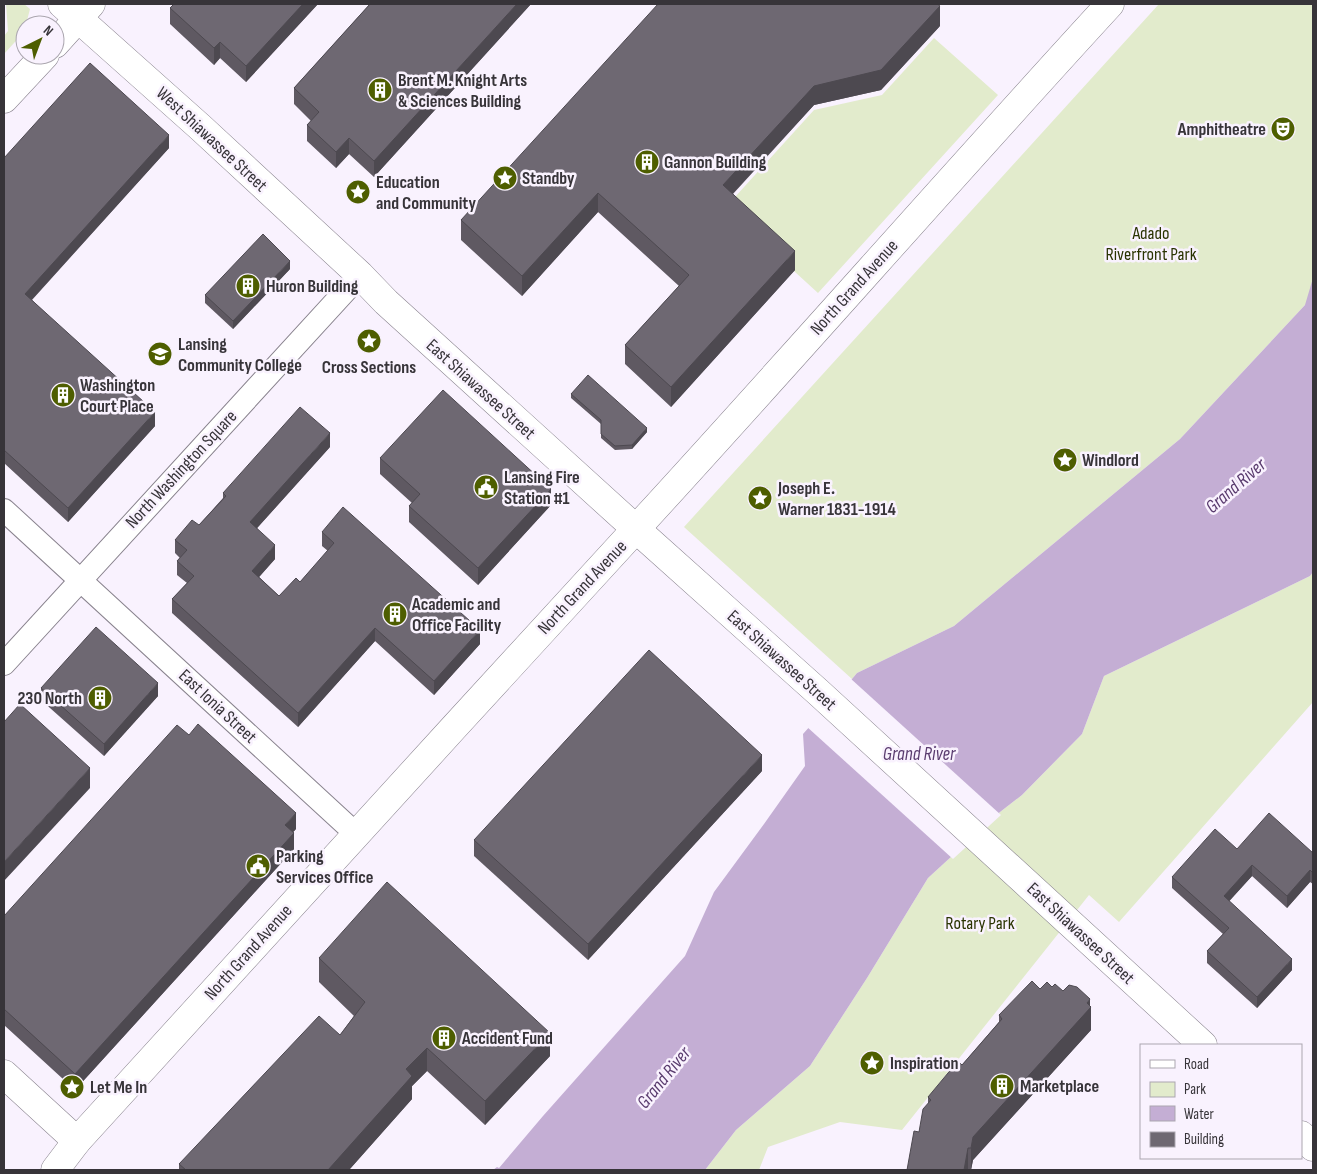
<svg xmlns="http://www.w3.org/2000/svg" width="1317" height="1174" viewBox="0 0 1317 1174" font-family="'Sofia Sans Condensed',sans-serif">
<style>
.green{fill:#e2ebcc}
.water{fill:#c4aed4}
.pier{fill:#f9f2fe}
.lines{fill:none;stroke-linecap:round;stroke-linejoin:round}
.minor-casing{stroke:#89838e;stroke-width:24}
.tertiary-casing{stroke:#89838e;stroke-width:29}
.secondary-casing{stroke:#89838e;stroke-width:29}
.minor{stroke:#fff;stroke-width:22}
.tertiary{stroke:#fff;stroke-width:28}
.secondary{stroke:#fff;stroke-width:28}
.wall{fill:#5f5962}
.shaded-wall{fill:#4d4950}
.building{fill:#6e6872;stroke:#4d4950}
.labels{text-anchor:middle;stroke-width:5;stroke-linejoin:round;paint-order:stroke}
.poi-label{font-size:18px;font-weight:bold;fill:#373439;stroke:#f9f2fe;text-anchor:start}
.street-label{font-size:18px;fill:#373439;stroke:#f9f2fe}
.park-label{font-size:18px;fill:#2a3402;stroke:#f9f2fe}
.water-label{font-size:19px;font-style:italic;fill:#5a3c6f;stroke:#f9f2fe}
</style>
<rect width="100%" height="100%" fill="#f9f2fe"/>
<g class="green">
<path d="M6,4H24L30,9L24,32L4,54V36L8,31Z"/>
<path d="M1159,4H1313V278L1312,283L1313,304L1305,305L1180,439L954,626L857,673L852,679L684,527Z"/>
<path d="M934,38L998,95L818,293L725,208L814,110L882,95Z"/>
<path d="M1313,572V702L1119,922L1089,895L902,1130L840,1122L768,1147L759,1170H705L736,1130L810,1066L867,978L928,878L1000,812L1022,795L1082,734L1104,676L1310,576Z"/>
</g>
<path class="water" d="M1313,278V572L1310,576L1104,676L1082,734L1022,795L1000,812L928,878L867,978L810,1066L736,1130L705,1170H493L497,1167L499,1168L543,1116L685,956L714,892L764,824L805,766L803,734L852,679L857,673L954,626L1180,439L1305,305Z"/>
<path class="pier" d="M850,678L1001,815L953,859L806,726Z"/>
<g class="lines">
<defs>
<g id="minor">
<path d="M4,510L355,833"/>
<path d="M4,664L360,275"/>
</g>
<g id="tertiary">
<path d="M62,4L200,127L360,275L386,302L636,529L818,692L1203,1045"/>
<path d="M55,44L91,4"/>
<path d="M4,99L45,55"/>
<path d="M1301,1135L1313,1147"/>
<path d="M77,1141C262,936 448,734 634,531C794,357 950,178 1110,4"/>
</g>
<path id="secondary" d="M4,1074L77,1141L55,1170"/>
</defs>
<use href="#minor" class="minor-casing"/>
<use href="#tertiary" class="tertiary-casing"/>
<use href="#secondary" class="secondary-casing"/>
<use href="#minor" class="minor"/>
<use href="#tertiary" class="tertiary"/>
<use href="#secondary" class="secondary"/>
</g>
<g class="wall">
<path d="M318,4L246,82L220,58L214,65L170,24V8Z"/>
<path d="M370,4H531L374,177L349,154L336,168L307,141V125L311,121L294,104V88Z"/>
<path d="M940,26L881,90L814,105L733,194L795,270L671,407L625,364V345L679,286L598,212L522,296L461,240V220Z"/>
<path d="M169,148L32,300L155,426L68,522L4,463V158Z"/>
<path d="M290,269L233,329L205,303V295Z"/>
<path d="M571,394L647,432L632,449L615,450L601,438V424L571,398Z"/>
<path d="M330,447L257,528L275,559L259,577L279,596L300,582L328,551L322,546V532L480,644L434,695L375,641L298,727L172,613V599L187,583L177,575V561L180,558L175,553V540L199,525L223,498V493Z"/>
<path d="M380,458L551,505L478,585L409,522V506L412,503L380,474Z"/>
<path d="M41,688L158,696L104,756L41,700Z"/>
<path d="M762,771L588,960L474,856V840Z"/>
<path d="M296,829L293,832L294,849L75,1090L4,1025V916Z"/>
<path d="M1237,849L1313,853V884L1310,882L1287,908L1252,876L1229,901L1292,970L1257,1008L1207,963V951L1223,934L1172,888V877Z"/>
<path d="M319,958L550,1056L485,1125L427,1071L412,1086V1099L349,1170H179V1164L340,1035L354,1016L319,982Z"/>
<path d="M1052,987L1063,991L1090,1006L1091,1030L973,1160L971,1170H907L928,1104V1097L962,1065L999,1022V1015L1040,989Z"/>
</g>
<g class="shaded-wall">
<path d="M303,4H318L246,82V66Z"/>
<path d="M517,4H531L374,177V161Z"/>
<path d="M940,6V26L881,90L814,105L723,204V185L814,86Z"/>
<path d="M220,42V58L214,65V48Z"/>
<path d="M169,135V148L25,307V294Z"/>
<path d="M349,138V154L336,168V152Z"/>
<path d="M598,193V212L522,296V276Z"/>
<path d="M795,251V270L671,407V387Z"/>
<path d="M290,261V269L233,329V321Z"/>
<path d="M155,412V426L68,522V508Z"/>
<path d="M647,428V432L632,449V445Z"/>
<path d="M330,433V447L250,536V522Z"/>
<path d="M551,489V505L478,585V568Z"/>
<path d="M275,545V559L252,585V571Z"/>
<path d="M375,628V641L298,727V713Z"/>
<path d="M480,630V644L434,695V681Z"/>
<path d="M158,683V696L104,756V744Z"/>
<path d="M762,755V771L588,960V944Z"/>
<path d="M90,768V788L4,881V888V862Z"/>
<path d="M296,813V829L285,841V825Z"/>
<path d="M294,833V849L75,1090V1074Z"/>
<path d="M1252,865V876L1224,907V896Z"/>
<path d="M1310,870V882L1287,908V896Z"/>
<path d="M1292,959V970L1257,1008V997Z"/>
<path d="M1090,999V1008L1091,1007V1030L973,1160L971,1170V1148L973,1137Z"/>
<path d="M550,1033V1056L485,1125V1101Z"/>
<path d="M427,1048V1071L412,1086V1099L349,1170H328L406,1069Z"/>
<path d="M968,1148V1170H964Z"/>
</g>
<g class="building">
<path d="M174,4H303L246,66L220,42L214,48L170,8Z"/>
<path d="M370,4H517L374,161L349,138L336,152L307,125L319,112L294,88Z"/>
<path d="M658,4H937L940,6L881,70L814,86L723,185L795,251L671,387L625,345L689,275L598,193L522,276L461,220Z"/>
<path d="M90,63L169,135L25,294L155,412L68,508L4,450V158Z"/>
<path d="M263,234L290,261L233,321L205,295Z"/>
<path d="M588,375L647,428L632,445L615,446L601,434V420L571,394Z"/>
<path d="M443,390L551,489L478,568L409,506L420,494L380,458Z"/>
<path d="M300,407L330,433L250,522L275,545L252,571L279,596L296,578L300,582L334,543L322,532L343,507L480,630L434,681L375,628L298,713L172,599L194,576L177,561L187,550L175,540L192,520L199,525L226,496L223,493Z"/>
<path d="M96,627L158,683L104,744L41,688Z"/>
<path d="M649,650L762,755L588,944L474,840Z"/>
<path d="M20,704L90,768L4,862V722Z"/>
<path d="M198,724L296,813L285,825L294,833L75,1074L4,1009V916L177,725L189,735Z"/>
<path d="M1269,813L1313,853V873L1310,870L1287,896L1252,865L1224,896L1292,959L1257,997L1207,951L1229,928L1172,877L1215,829L1237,849Z"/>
<path d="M387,882L550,1033L485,1101L427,1048L406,1069L412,1076L328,1170H186L179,1164L319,1016L340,1035L365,1002L319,958Z"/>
<path d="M1032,981L1040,989L1047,982L1052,987L1055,984L1063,991L1069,985L1077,987L1090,999L1087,1003L1091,1007L973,1137L971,1148H968L964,1170H907L914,1131L919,1132L923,1109L931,1100L928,1097L958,1061L962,1065L1002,1019L999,1015Z"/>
</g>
<defs>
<symbol id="building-disc" viewBox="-11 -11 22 22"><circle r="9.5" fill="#4e5e00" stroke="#f9f2fe"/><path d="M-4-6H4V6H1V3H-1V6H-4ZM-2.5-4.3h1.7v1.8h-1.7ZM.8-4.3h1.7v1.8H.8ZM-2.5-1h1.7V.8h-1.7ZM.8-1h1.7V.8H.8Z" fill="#fff"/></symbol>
<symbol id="theatre-disc" viewBox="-11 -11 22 22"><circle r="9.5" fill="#4e5e00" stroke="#f9f2fe"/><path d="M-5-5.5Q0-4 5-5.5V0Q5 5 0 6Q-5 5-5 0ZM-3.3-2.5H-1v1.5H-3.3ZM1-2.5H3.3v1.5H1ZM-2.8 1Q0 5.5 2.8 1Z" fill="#fff"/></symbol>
<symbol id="sight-disc" viewBox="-11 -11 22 22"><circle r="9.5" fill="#4e5e00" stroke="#f9f2fe"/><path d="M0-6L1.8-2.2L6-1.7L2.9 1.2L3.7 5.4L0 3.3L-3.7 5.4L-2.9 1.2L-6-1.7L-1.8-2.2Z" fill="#fff"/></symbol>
<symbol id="university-disc" viewBox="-11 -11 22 22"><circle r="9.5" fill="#4e5e00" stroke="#f9f2fe"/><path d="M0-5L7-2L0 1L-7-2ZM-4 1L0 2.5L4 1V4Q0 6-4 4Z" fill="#fff"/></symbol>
<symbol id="civic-disc" viewBox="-11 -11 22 22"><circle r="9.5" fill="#4e5e00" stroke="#f9f2fe"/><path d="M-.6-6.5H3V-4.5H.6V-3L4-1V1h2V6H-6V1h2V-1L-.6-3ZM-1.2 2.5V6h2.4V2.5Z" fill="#fff"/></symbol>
</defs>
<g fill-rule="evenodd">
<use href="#building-disc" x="366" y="76" width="28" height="28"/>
<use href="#theatre-disc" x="1269" y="115" width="28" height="28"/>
<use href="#building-disc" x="633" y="148" width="28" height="28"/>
<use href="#sight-disc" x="491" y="164" width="28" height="28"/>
<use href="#sight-disc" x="344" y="178" width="28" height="28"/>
<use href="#building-disc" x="234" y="272" width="28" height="28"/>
<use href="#sight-disc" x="355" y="327" width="28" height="28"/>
<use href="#university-disc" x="146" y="340" width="28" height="28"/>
<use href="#building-disc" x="49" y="381" width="28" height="28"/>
<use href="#sight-disc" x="1051" y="446" width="28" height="28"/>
<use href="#civic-disc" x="472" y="473" width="28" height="28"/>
<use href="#sight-disc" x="746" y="484" width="28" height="28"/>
<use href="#building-disc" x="381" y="600" width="28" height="28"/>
<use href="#building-disc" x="86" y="684" width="28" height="28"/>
<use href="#civic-disc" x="244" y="852" width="28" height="28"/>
<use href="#building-disc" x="430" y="1024" width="28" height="28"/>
<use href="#sight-disc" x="858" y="1049" width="28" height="28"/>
<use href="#building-disc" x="988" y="1072" width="28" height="28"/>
<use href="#sight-disc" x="58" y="1073" width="28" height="28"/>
</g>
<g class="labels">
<g class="poi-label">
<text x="398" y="86">Brent M. Knight Arts<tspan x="398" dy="21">&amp; Sciences Building</tspan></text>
<text x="1266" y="135" text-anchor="end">Amphitheatre</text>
<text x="664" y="168">Gannon Building</text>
<text x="522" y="184">Standby</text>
<text x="376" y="188">Education<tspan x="376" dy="21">and Community</tspan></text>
<text x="266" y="292">Huron Building</text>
<text x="178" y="350">Lansing<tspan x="178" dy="21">Community College</tspan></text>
<text x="369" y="373" text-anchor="middle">Cross Sections</text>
<text x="80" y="391">Washington<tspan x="80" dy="21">Court Place</tspan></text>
<text x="1082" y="466">Windlord</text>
<text x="504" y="483">Lansing Fire<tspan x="504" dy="21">Station #1</tspan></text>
<text x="778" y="494">Joseph E.<tspan x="778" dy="21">Warner 1831-1914</tspan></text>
<text x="412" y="610">Academic and<tspan x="412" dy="21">Office Facility</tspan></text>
<text x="82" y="704" text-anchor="end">230 North</text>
<text x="276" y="862">Parking<tspan x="276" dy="21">Services Office</tspan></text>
<text x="462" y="1044">Accident Fund</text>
<text x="890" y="1069">Inspiration</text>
<text x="1020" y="1092">Marketplace</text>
<text x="90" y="1093">Let Me In</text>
</g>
<g class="street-label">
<text transform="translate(212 139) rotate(43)" y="6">West Shiawassee Street</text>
<text transform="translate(854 287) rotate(-48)" y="6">North Grand Avenue</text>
<text transform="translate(481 389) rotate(42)" y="6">East Shiawassee Street</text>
<text transform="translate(181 469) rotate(-47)" y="6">North Washington Square</text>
<text transform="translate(582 587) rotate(-47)" y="6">North Grand Avenue</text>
<text transform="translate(782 660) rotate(42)" y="6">East Shiawassee Street</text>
<text transform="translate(218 706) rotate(43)" y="6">East Ionia Street</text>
<text transform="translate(1081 933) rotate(43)" y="6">East Shiawassee Street</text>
<text transform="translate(248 952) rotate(-48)" y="6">North Grand Avenue</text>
</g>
<g class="park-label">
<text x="1151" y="239">Adado<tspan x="1151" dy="21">Riverfront Park</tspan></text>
<text x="980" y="929">Rotary Park</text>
</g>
<g class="water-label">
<text transform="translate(1235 485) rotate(-41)" y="7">Grand River</text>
<text x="919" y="760">Grand River</text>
<text transform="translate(663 1077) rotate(-51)" y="7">Grand River</text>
</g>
</g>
<rect width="1317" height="1174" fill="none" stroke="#373439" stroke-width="10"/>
<rect x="1140" y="1044" width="162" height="115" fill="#f9f2fe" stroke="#aba6af"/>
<rect x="1150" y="1060" width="25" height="8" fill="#ffffff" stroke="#aba6af"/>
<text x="1184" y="1069" font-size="15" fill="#373439">Road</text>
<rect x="1150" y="1082" width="25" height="15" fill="#e2ebcc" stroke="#aba6af"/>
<text x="1184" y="1094" font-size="15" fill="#373439">Park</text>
<rect x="1150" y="1106" width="25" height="15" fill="#c4aed4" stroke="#aba6af"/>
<text x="1184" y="1119" font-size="15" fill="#373439">Water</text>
<rect x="1150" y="1132" width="25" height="15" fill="#6e6872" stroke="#aba6af"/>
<text x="1184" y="1144" font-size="15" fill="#373439">Building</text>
<g transform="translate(40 40) rotate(42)"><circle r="24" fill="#f9f2fe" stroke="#aba6af"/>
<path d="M0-4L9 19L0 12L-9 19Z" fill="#4e5e00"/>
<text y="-8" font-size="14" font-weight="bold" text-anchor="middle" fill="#373439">N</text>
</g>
</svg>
